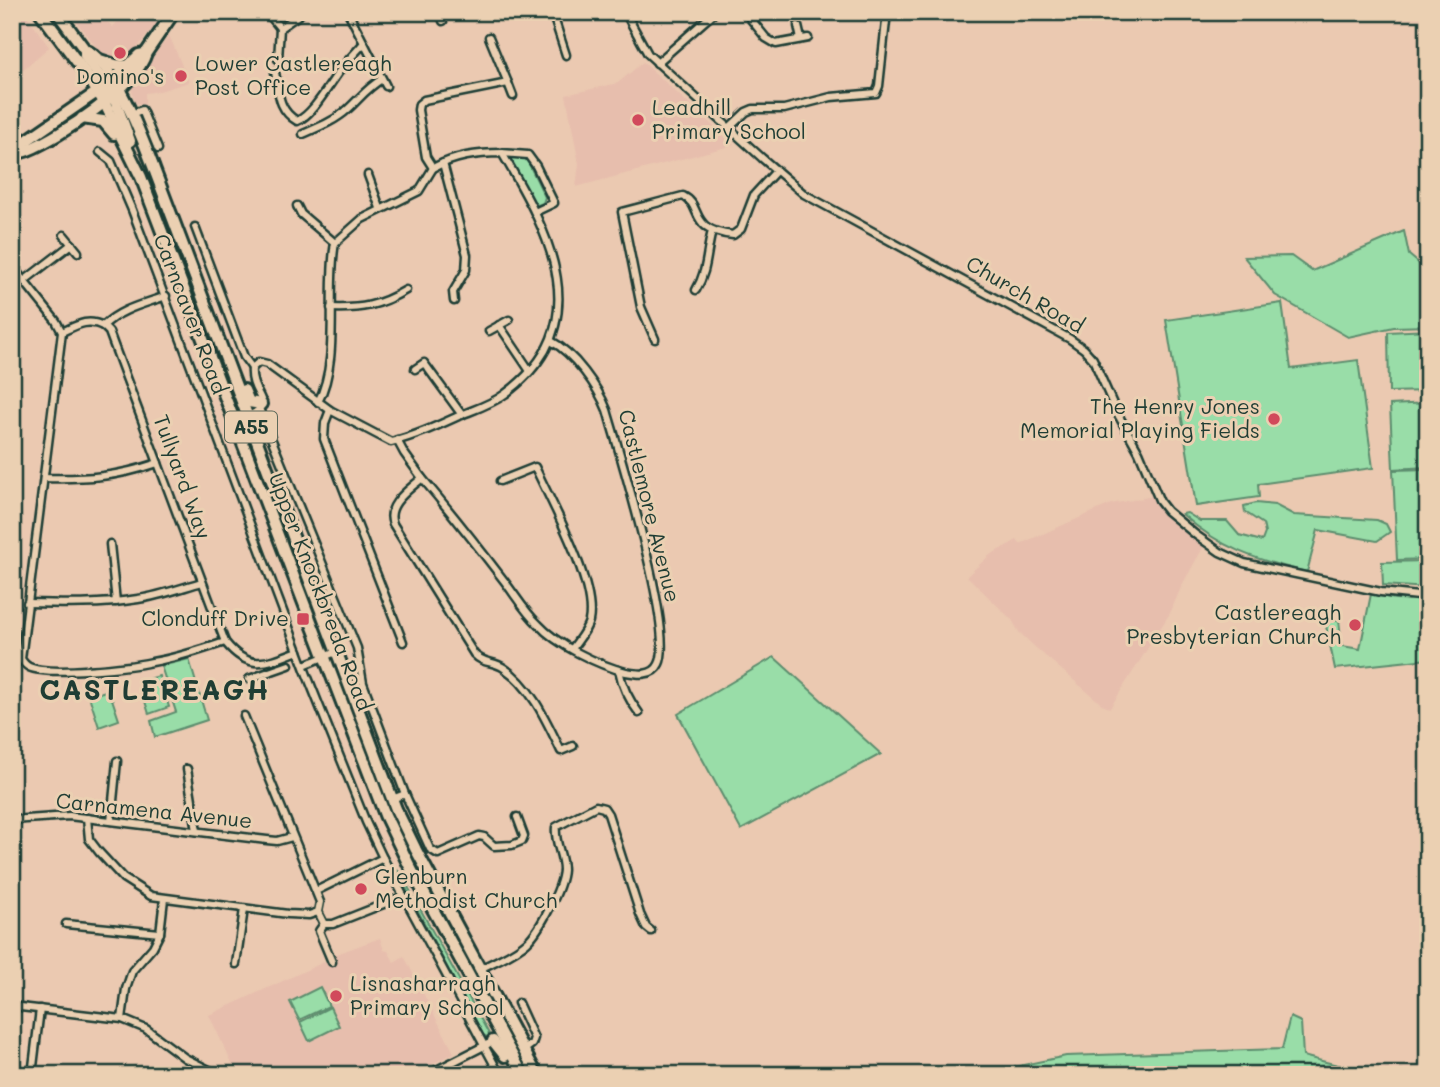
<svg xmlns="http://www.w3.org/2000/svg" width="1440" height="1087" viewBox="0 0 1440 1087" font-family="Mali,sans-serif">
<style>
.built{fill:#e7bead}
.green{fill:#99dda8;stroke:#5c8d6e;stroke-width:2}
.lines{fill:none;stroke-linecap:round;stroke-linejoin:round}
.minor-casing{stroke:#1f3d34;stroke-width:11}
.primary-casing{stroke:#1f3d34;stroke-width:16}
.trunk-casing{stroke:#1f3d34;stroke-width:16}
.minor{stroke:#ebd0b2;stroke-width:6}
.primary{stroke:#ebd0b2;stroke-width:10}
.trunk{stroke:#ebd0b2;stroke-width:10}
.poi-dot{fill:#d1495b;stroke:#ebd0b2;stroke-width:2.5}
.labels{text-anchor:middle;stroke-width:6;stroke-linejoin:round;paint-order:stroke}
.shield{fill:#ebd0b2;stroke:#5c695a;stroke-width:2}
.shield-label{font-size:19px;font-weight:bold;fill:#1f3d34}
.poi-label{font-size:21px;fill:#1f3d34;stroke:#ebd0b2;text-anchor:start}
.street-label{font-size:21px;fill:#1f3d34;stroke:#ebd0b2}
.district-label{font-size:28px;font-weight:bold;letter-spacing:2px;fill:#1f3d34;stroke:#ebd0b2}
</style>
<rect width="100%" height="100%" fill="#ebc9b1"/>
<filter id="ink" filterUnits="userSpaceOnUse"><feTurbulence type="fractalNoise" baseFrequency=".0143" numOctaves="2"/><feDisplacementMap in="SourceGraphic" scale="14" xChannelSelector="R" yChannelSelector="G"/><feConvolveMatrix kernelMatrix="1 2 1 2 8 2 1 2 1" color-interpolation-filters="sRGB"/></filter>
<g filter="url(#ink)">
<g class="built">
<path d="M12,12H24L49,47L12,79Z"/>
<path d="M69,12H96L113,27L125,12H162L158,22L133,53L120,59L101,53Z"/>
<path d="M169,35L189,82L160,91L145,93V105L135,103L131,87Z"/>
<path d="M643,62L734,145L576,187L579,164L566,95L618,83Z"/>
<path d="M1154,496L1167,517L1204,546L1182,585L1170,613L1110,708L1104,706L1036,648L1019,632L1012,620L967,576L990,555L1017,540L1020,544L1111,504Z"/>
<path d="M380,938L384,950L388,951L394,962L404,956L454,1053L411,1075L237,1074L209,1015L324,962L330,963L334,960V955Z"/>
</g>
<g class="green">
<path d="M511,156L526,158L545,197L543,203L538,205L533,203L509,158Z"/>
<path d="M1404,231L1409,255L1428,271V326L1394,327L1348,337L1275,295L1244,257L1291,256L1312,271Z"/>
<path d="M1282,303L1291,369L1358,360L1373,468L1258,484L1259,497L1196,506L1166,320Z"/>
<path d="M1428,330V391L1389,392L1388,332Z"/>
<path d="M1428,403V467L1393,469L1390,405Z"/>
<path d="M1428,469V559L1397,560L1393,470Z"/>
<path d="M1256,503L1275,505L1294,515L1377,520L1386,524L1390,532L1377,541L1318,530L1307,572C1256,560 1221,549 1182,514L1187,513L1200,521H1227L1239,535L1262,541L1265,533L1263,524L1245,512L1244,506Z"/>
<path d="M1428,561V588L1383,585L1382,562Z"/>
<path d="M1371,594L1395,599L1428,600V659L1335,669L1325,621L1339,620L1342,646L1360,649Z"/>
<path d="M774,657L881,754L741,830L678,714Z"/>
<path d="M189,659L207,720L155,737L151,721L176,712L161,666Z"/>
<path d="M159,676L169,707L149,714L139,682Z"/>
<path d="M109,690L119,720L99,727L89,696Z"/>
<path d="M396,869L401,874L489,1034L487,1037L482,1034Z"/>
<path d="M320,987L329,1006L299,1020L290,1002Z"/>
<path d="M330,1007L339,1026L309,1041L300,1022Z"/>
<path d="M1290,1017L1301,1022L1303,1056C1350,1069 1378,1076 1428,1070V1075H976L1066,1056L1282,1049Z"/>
</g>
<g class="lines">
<defs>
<g id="minor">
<path d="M267,12L280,28"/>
<path d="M348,12L386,86"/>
<path d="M441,12L443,21"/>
<path d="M552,12L566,55"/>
<path d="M625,12L648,54L762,158L804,194L1070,339L1084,349L1093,359L1116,411L1139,452L1160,502L1167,511L1196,535L1220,552L1244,563L1381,592L1428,597"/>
<path d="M745,12L766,38L776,44L808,38"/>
<path d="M798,26L801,39"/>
<path d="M278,59L280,28L303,12"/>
<path d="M657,63L715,12"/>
<path d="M275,72C279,93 278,110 297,121C313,115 330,83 341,69C348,60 356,52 364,43"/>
<path d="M508,83L513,96"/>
<path d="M131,114L142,110L158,149"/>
<path d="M729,128L746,112L753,109H784L831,97L876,93L879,86L887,12"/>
<path d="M303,134C319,127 335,121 348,109C360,98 367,88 382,79"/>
<path d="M100,152L111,161L132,210L307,675L366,822L383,858L500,1075"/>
<path d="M502,153L528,155L536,166L554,203L535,212"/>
<path d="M443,163L467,255L466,270L453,292L454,301"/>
<path d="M433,168L426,157L418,110L419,104L424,100L508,83L489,37"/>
<path d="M368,175L380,208"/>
<path d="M297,206L301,214L335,243"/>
<path d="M195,227L244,357L252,368"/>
<path d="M64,235L78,252"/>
<path d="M12,266L56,321L62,332L21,659C23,662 25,665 29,667C48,676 129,667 152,662C177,658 201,650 225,642"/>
<path d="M24,281L72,244"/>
<path d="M696,290C708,270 706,253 712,231"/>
<path d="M331,308C361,309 379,306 406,290"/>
<path d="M499,325L530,371"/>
<path d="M103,326L109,332L125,375L225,642C249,672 267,663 298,651"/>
<path d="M103,326C120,309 144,304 166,296"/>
<path d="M489,331L509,320"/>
<path d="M62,332C77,325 88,318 103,326"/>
<path d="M655,339L641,307L622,212L683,196C704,206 687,230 733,235L741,229L754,195L776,171"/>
<path d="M252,368L259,362L267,364L330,410L391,442C416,436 439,425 461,415C476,409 492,404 505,394C599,325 550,234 502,153C477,153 455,156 433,168"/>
<path d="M415,369L424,363L462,415"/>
<path d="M318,402C341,360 326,290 335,243L362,219L419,191L433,168"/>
<path d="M330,410L325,423L324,439L403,642"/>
<path d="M260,411L357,648L363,683L405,794"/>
<path d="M235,422C285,403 249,400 252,368"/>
<path d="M397,440L404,453L422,478C450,511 476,544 502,578C514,593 524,611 538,624C557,645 598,665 626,672C637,674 653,677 659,664C675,633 619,451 607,410C598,387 574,353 551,341"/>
<path d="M44,478C87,479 116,477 158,463"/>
<path d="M422,478C409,490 385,505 393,524L474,654C483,664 494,661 504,668C532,687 547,722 561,751L573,746"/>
<path d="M500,481L535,467C551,502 597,585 589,621C586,632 578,640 572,649"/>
<path d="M110,544L116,602"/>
<path d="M27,603C64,604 101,605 138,599C160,596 181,588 202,582"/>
<path d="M304,665L336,652"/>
<path d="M619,670C622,686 629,700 639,713"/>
<path d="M249,679L289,665"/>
<path d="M244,716L320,902L318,912L324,924H333L404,896"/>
<path d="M187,769L197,831"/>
<path d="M392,799L405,794L430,849L438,854L479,836L484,837L494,846L512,845L522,841L524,836L517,817"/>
<path d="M87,818L89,839L99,852L123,878L151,896L288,914L309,915L318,912"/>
<path d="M12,820L69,816L267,840L277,841L292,837"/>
<path d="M111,821L117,761"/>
<path d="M316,891L383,858"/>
<path d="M66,924L160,933"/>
<path d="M324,924L319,931L332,962"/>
<path d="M236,964L244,909"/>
<path d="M480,969C495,961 514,954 527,942C540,930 562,888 563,870C563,855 554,841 556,827L596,806L604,808L608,814L640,914L646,927L651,931"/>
<path d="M518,1003L534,1038L532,1044L524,1050"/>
<path d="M12,1006L122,1019L146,1029L185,1058L219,1075"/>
<path d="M122,1019L126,989L132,971L153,947L160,933L164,899"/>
<path d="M32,1075L40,1009"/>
<path d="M427,1075L488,1044"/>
</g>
<g id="primary">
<path d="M15,154L20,145L113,81L139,55L144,54"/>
<path d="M12,156C17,153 22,152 28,150C61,136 135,88 146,53L174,12"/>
</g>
<g id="trunk">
<path d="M40,12L84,71L104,102L141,177L385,815L411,869L523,1075"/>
<path d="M57,12L85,50C114,61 143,140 154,169L396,809L416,850L537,1075"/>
<path d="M85,50V56L100,77L105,98"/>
<path d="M97,59L115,65L129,66"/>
<path d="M109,84L130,141"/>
<path d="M82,118L103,121L114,134"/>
<path d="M244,390L249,402L261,404"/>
<path d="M493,1041L505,1056"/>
</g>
</defs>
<use href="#minor" class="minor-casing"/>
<use href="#primary" class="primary-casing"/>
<use href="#trunk" class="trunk-casing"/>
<use href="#minor" class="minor"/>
<use href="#primary" class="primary"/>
<use href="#trunk" class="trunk"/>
</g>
</g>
<g class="poi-dot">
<circle cx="120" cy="53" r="7"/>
<circle cx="181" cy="76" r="7"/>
<circle cx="638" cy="120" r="7"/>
<circle cx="1274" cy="419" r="7"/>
<rect x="296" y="612" width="14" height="14" rx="3.5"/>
<circle cx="1355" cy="625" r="7"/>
<circle cx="361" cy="889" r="7"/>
<circle cx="336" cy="996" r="7"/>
</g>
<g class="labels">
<rect class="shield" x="225" y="411.5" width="52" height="31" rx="5"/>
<g class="shield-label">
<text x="251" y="434">A55</text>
</g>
<g class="poi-label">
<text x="195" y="71">Lower Castlereagh<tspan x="195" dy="24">Post Office</tspan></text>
<text x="120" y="84" text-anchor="middle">Domino's</text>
<text x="652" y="115">Leadhill<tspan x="652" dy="24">Primary School</tspan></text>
<text x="1260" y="414" text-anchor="end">The Henry Jones<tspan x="1260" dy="24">Memorial Playing Fields</tspan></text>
<text x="1341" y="620" text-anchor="end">Castlereagh<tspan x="1341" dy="24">Presbyterian Church</tspan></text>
<text x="289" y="626" text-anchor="end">Clonduff Drive</text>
<text x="375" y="884">Glenburn<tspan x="375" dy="24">Methodist Church</tspan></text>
<text x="350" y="991">Lisnasharragh<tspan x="350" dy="24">Primary School</tspan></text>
</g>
<g class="street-label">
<text transform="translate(1025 295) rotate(30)" y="7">Church Road</text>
<text transform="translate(190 314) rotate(69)" y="7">Carncaver Road</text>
<text transform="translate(182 477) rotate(70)" y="7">Tullyard Way</text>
<text transform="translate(649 506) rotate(76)" y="7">Castlemore Avenue</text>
<text transform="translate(320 592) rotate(69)" y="7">Upper Knockbreda Road</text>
<text transform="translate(154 811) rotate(6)" y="7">Carnamena Avenue</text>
</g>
<g class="district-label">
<text x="155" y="700">CASTLEREAGH</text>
</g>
</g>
<rect width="1440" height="1087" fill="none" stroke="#ebd0b2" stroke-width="42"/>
<rect x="21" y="21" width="1398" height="1045" fill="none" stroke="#1f3d34" stroke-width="2.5" filter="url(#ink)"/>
</svg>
